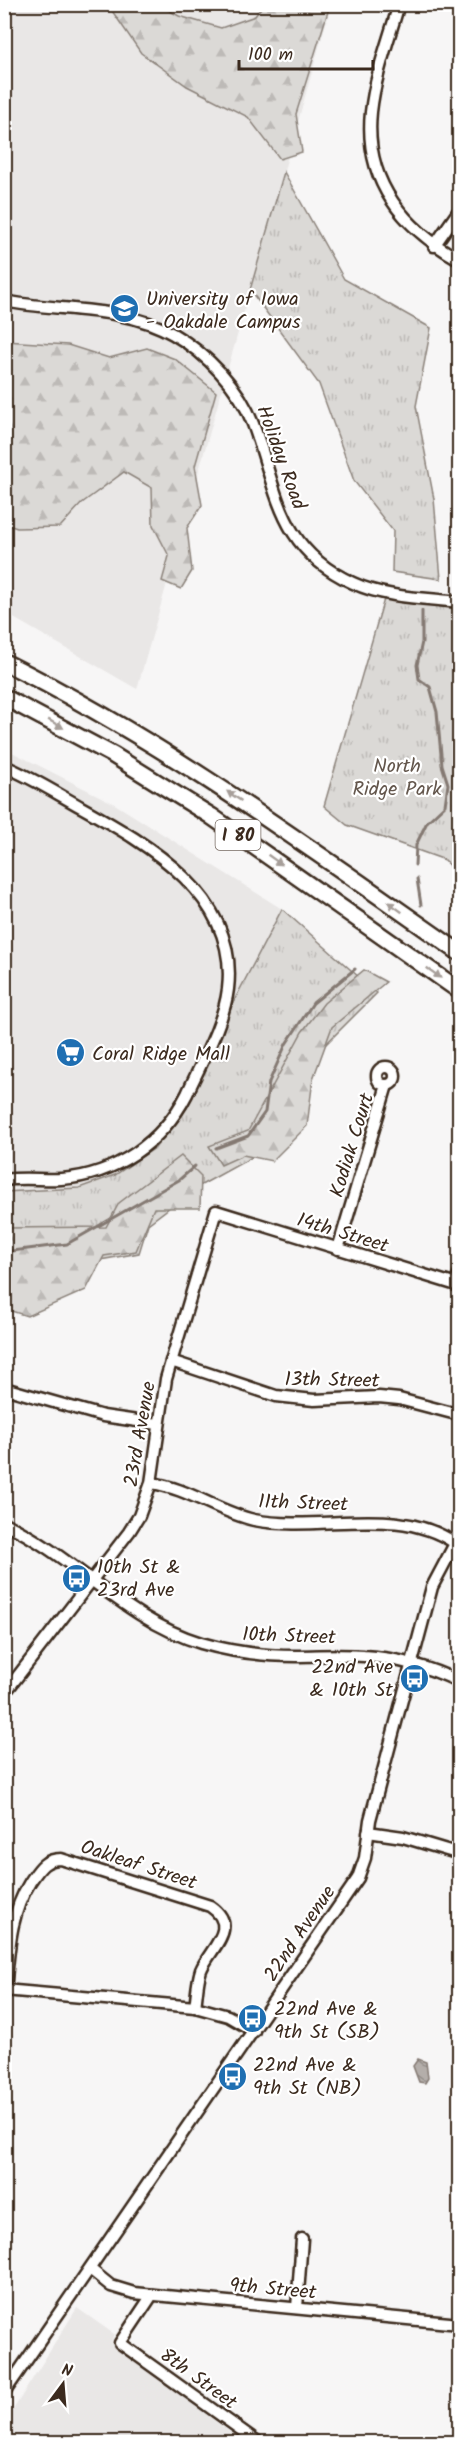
<svg xmlns="http://www.w3.org/2000/svg" width="464" height="2447" viewBox="0 0 464 2447" font-family="Kalam,sans-serif">
<style>
.built{fill:#e9e7e6}
.grass{fill:url(#grass-tufts);stroke:#8b827a;stroke-width:1.5}
.forest{fill:url(#forest-firs);stroke:#8b827a;stroke-width:1.5}
.water{fill:url(#water-waves);stroke:#847972;stroke-width:1.5}
.lines{fill:none;stroke-linecap:round;stroke-linejoin:round}
.stream{stroke:#847972;stroke-width:3}
.minor-casing{stroke:#3b2a1e;stroke-width:15}
.highway-casing{stroke:#3b2a1e;stroke-width:20}
.minor{stroke:#fff;stroke-width:10}
.highway{stroke:#fff;stroke-width:15}
.oneway{fill:#a79f9a}
.labels{text-anchor:middle;stroke-width:4.5;stroke-linejoin:round;paint-order:stroke}
.shield{fill:#fff;stroke:#766a62;stroke-width:1.5}
.shield-label{font-size:18px;font-weight:bold;fill:#3b2a1e}
.poi-label{font-size:20px;fill:#3b2a1e;stroke:#fff;text-anchor:start}
.street-label{font-size:20px;fill:#3b2a1e;stroke:#fff}
.park-label{font-size:20px;fill:#63564c;stroke:#fff}
</style>
<defs>
<pattern id="grass-tufts" width="24" height="20" patternUnits="userSpaceOnUse" patternTransform="scale(1.5)"><rect width="24" height="20" fill="#dbd9d6"/><path d="M3 7l-1-3M5 7V3M7 7l1-3M15 17l-1-3M17 17v-4M19 17l1-3" fill="none" stroke="#bdbab7"/></pattern>
<pattern id="forest-firs" width="22" height="20" patternUnits="userSpaceOnUse" patternTransform="scale(1.5)"><rect width="22" height="20" fill="#dbd9d6"/><path d="M5 1l3.5 6h-7zM16 11l3.5 6h-7z" fill="#bdbab7"/></pattern>
<pattern id="water-waves" width="16" height="10" patternUnits="userSpaceOnUse" patternTransform="scale(1.5)"><rect width="16" height="10" fill="#b4aeaa"/><path d="M0 5q4-4 8 0t8 0" fill="none" stroke="#948e8a"/></pattern>
</defs>
<rect width="100%" height="100%" fill="#f7f6f6"/>
<filter id="ink" filterUnits="userSpaceOnUse"><feTurbulence type="fractalNoise" baseFrequency=".0167" numOctaves="2"/><feDisplacementMap in="SourceGraphic" scale="12" xChannelSelector="R" yChannelSelector="G"/><feConvolveMatrix kernelMatrix="1 2 1 2 8 2 1 2 1" color-interpolation-filters="sRGB"/></filter>
<g filter="url(#ink)">
<g class="built">
<path d="M5,5H331L137,689L5,613Z"/>
<path d="M4,748L113,803L282,909L235,999L187,1108L155,1148L115,1175L79,1188L5,1192Z"/>
<path d="M77,2308L114,2334L111,2343L243,2442H5L6,2421Z"/>
</g>
<g class="grass">
<path d="M284,172L344,279L431,328L416,406L434,499L441,579L392,572L393,531L354,481L319,384L250,290Z"/>
<path d="M384,599L459,609L457,675L460,676L459,877L445,860L347,825L324,806Z"/>
<path d="M282,909L377,993L324,1046L265,1150L194,1189L148,1224L139,1253L5,1277L4,1192L79,1188L115,1175L155,1148L187,1108L235,999Z"/>
</g>
<g class="forest">
<path d="M108,5H159L179,16L221,28L255,16L263,5H330L296,114L302,152L280,159L248,117L187,86L141,53Z"/>
<path d="M5,341L68,345L109,358L147,348L175,359L216,392L195,466L202,505L187,528L192,571L181,589L162,581L169,556L153,525L152,488L124,472L82,503L60,527L17,528L5,524Z"/>
<path d="M364,970L386,982L332,1027L313,1079L307,1126L272,1161L243,1155L221,1165L209,1146L248,1131L302,1032L324,1003Z"/>
<path d="M181,1156L201,1176L200,1208H154L136,1251L104,1256L86,1290L27,1316L5,1309V1228L106,1227L119,1203Z"/>
</g>
<path class="water" d="M418,2059L426,2062L428,2078L425,2083L419,2082L413,2066Z"/>
<g class="lines">
<g class="stream">
<path d="M415,865L416,845L427,822L445,805L448,784L442,765L437,712L430,687L419,679L417,665L422,642V611"/>
<path d="M417,879L421,905"/>
<path d="M216,1148L248,1136L265,1112L269,1082L286,1044L313,1003L355,969"/>
<path d="M4,1252L67,1244L179,1180L195,1166"/>
</g>
<defs>
<g id="minor">
<path d="M399,4C389,39 375,75 371,112C364,181 403,228 460,260"/>
<path d="M434,246L460,209"/>
<path d="M4,301C59,312 123,305 173,334C206,353 240,388 253,424C278,491 278,549 353,583C385,598 424,598 460,602"/>
<path d="M4,766C31,777 56,793 81,807C149,845 239,896 228,989C224,1023 201,1063 187,1094C162,1143 115,1175 61,1179C42,1180 23,1177 4,1180"/>
<circle cx="386" cy="1076" r="9"/>
<path d="M338,1249L387,1085"/>
<path d="M455,1285L460,1272"/>
<path d="M171,1361L276,1396L314,1400L379,1397L399,1399L460,1415"/>
<path d="M4,1388L103,1416L158,1424"/>
<path d="M151,1483C188,1488 218,1512 254,1520C322,1533 395,1503 455,1543"/>
<path d="M4,1523C76,1557 123,1619 201,1643C232,1652 264,1656 296,1656C318,1656 341,1654 364,1656C397,1658 429,1667 460,1682"/>
<path d="M4,1694L129,1532L139,1516L151,1483L166,1379L216,1211L460,1286"/>
<path d="M368,1832L403,1837L460,1854"/>
<path d="M4,1990L195,2007L228,2016L254,2031"/>
<path d="M5,1990C9,1952 9,1916 30,1882C39,1869 44,1859 61,1859L210,1906C241,1927 210,1948 201,1970C197,1982 197,1995 195,2007"/>
<path d="M90,2269L111,2286L134,2293L460,2324"/>
<path d="M152,2295L120,2343L258,2442"/>
<path d="M297,2308L302,2239"/>
<path d="M4,2393L358,1878L365,1858L370,1820L432,1587L460,1534"/>
</g>
<g id="highway">
<path d="M4,662C167,743 312,850 460,953"/>
<path d="M4,697L113,755L211,816L460,991"/>
</g>
</defs>
<use href="#minor" class="minor-casing"/>
<use href="#highway" class="highway-casing"/>
<use href="#minor" class="minor"/>
<use href="#highway" class="highway"/>
</g>
<defs><path id="oneway-solid" d="M-6-.8H1V-3.2L6.5 0L1 3.2V.8H-6Z" transform="scale(1.5)"/></defs>
<g class="oneway">
<use href="#oneway-solid" transform="translate(56 724) rotate(29)"/>
<use href="#oneway-solid" transform="translate(234 796) rotate(-146)"/>
<use href="#oneway-solid" transform="translate(275 860) rotate(35)"/>
<use href="#oneway-solid" transform="translate(395 907) rotate(-144)"/>
<use href="#oneway-solid" transform="translate(434 973) rotate(36)"/>
</g>
</g>
<defs>
<symbol id="university-disc" viewBox="-11 -11 22 22"><circle r="9.5" fill="#1f6fb2" stroke="#fff"/><path d="M0-5L7-2L0 1L-7-2ZM-4 1L0 2.5L4 1V4Q0 6-4 4Z" fill="#fff"/></symbol>
<symbol id="supermarket-disc" viewBox="-11 -11 22 22"><circle r="9.5" fill="#1f6fb2" stroke="#fff"/><path d="M-6-5.5h2.5l.6 2H6L4.5 2H-2.5L-4.4-4H-6ZM-1.5 3.2a1.3 1.3 0 1 0 .1 0ZM3 3.2a1.3 1.3 0 1 0 .1 0Z" fill="#fff"/></symbol>
<symbol id="bus-disc" viewBox="-11 -11 22 22"><circle r="9.5" fill="#1f6fb2" stroke="#fff"/><path d="M-5-6H5V4H4V6H2V4H-2V6H-4V4H-5ZM-3.5-4V0h7V-4ZM-3.5 1.2v1.5H-2V1.2ZM2 1.2v1.5H3.5V1.2Z" fill="#fff"/></symbol>
</defs>
<g fill-rule="evenodd">
<use href="#university-disc" x="108" y="292" width="33" height="33"/>
<use href="#supermarket-disc" x="54" y="1036" width="33" height="33"/>
<use href="#bus-disc" x="60" y="1562" width="33" height="33"/>
<use href="#bus-disc" x="398" y="1662" width="33" height="33"/>
<use href="#bus-disc" x="236" y="2002" width="33" height="33"/>
<use href="#bus-disc" x="216" y="2060" width="33" height="33"/>
</g>
<g class="labels">
<rect class="shield" x="215.5" y="820" width="45" height="30" rx="4.5"/>
<g class="shield-label">
<text x="238" y="841">I 80</text>
</g>
<g class="poi-label">
<text x="146" y="305">University of Iowa<tspan x="146" dy="23">- Oakdale Campus</tspan></text>
<text x="92" y="1060">Coral Ridge Mall</text>
<text x="97" y="1573">10th St &amp;<tspan x="97" dy="23">23rd Ave</tspan></text>
<text x="393" y="1673" text-anchor="end">22nd Ave<tspan x="393" dy="23">&amp; 10th St</tspan></text>
<text x="274" y="2015">22nd Ave &amp;<tspan x="274" dy="23">9th St (SB)</tspan></text>
<text x="253" y="2071">22nd Ave &amp;<tspan x="253" dy="23">9th St (NB)</tspan></text>
</g>
<g class="street-label">
<text transform="translate(282 457) rotate(70)" y="7">Holiday Road</text>
<text transform="translate(351 1145) rotate(-73)" y="7">Kodiak Court</text>
<text transform="translate(343 1232) rotate(17)" y="7">14th Street</text>
<text transform="translate(332 1379) rotate(1)" y="7">13th Street</text>
<text transform="translate(139 1434) rotate(-80)" y="7">23rd Avenue</text>
<text transform="translate(303 1502) rotate(2)" y="7">11th Street</text>
<text transform="translate(289 1635) rotate(2)" y="7">10th Street</text>
<text transform="translate(139 1864) rotate(18)" y="7">Oakleaf Street</text>
<text transform="translate(299 1933) rotate(-56)" y="7">22nd Avenue</text>
<text transform="translate(273 2288) rotate(5)" y="7">9th Street</text>
<text transform="translate(199 2378) rotate(36)" y="7">8th Street</text>
</g>
<g class="park-label">
<text x="397" y="772">North<tspan x="397" dy="23">Ridge Park</tspan></text>
</g>
</g>
<rect width="464" height="2447" fill="none" stroke="#fff" stroke-width="24"/>
<rect x="12" y="12" width="440" height="2423" fill="none" stroke="#3b2a1e" stroke-width="2" filter="url(#ink)"/>
<g transform="translate(63 2384) rotate(16)" stroke="#ffffff" stroke-width="4.5" paint-order="stroke">
<path d="M0-4.5L10 22L0 15L-10 22Z" fill="#3b2a1e"/>
<text y="-9" font-size="16" font-weight="bold" text-anchor="middle" fill="#3b2a1e">N</text>
</g>
<path d="M239 60v9h134v-9" fill="none" stroke="#3b2a1e" stroke-width="3"/>
<text x="248" y="60" font-size="18" fill="#3b2a1e" stroke="#ffffff" stroke-width="4.5" paint-order="stroke">100 m</text>
</svg>
